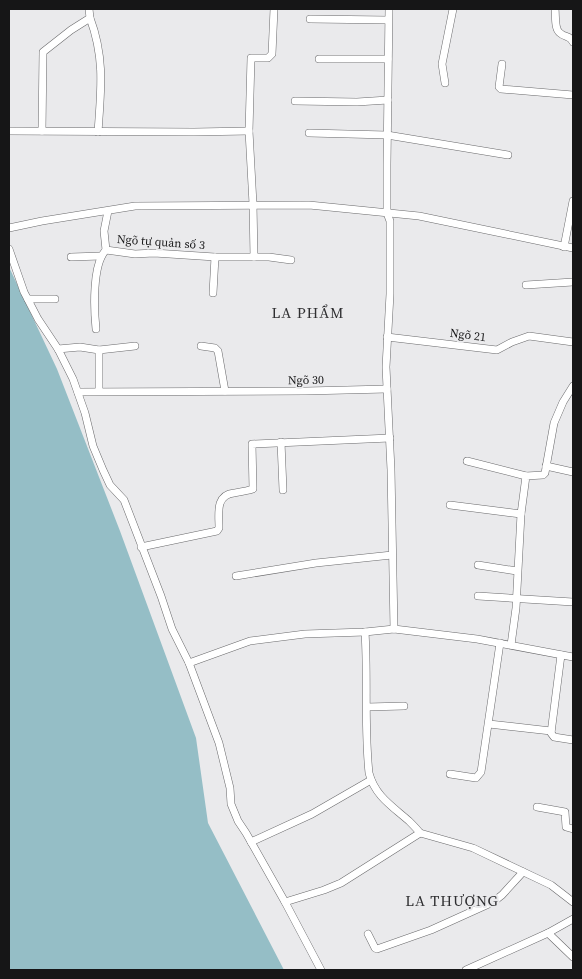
<svg xmlns="http://www.w3.org/2000/svg" width="582" height="979" viewBox="0 0 582 979" font-family="'Source Serif 4',serif">
<style>
.water{fill:#95bec6}
.lines{fill:none;stroke-linecap:round;stroke-linejoin:round}
.minor-casing{stroke:#69696b;stroke-width:8}
.minor{stroke:#fff;stroke-width:7}
.labels{text-anchor:middle;stroke-width:4;stroke-linejoin:round;paint-order:stroke}
.street-label{font-size:12px;fill:#161617;stroke:#eaeaec}
.quarter-label{font-size:15px;letter-spacing:1px;fill:#2f2f31;stroke:#eaeaec}
</style>
<rect width="100%" height="100%" fill="#eaeaec"/>
<path class="water" d="M9,267L57,369L120,531L196,738L208,823L284,970H9Z"/>
<g class="lines">
<defs>
<g id="minor">
<path d="M389,9L387,164V213L390,221V294L386,367L391,470L394,629"/>
<path d="M555,9C556,15 554,29 560,33C565,38 570,35 573,42"/>
<path d="M90,18C105,58 101,90 98,132"/>
<path d="M310,19L388,20"/>
<path d="M319,59H388"/>
<path d="M502,64L499,87L501,89L573,95"/>
<path d="M445,83L442,64L453,9"/>
<path d="M295,101L357,102L388,100"/>
<path d="M9,131L194,132L249,131"/>
<path d="M42,131L43,52L71,30L90,18L89,9"/>
<path d="M309,133L387,135L508,155"/>
<path d="M9,228L42,221L135,206L309,205L419,216L573,248"/>
<path d="M564,247L573,201"/>
<path d="M9,249L24,292L38,319L58,349L73,379L85,413L93,446L103,470L110,485L124,500L161,596L172,629L189,663L219,743L230,788L231,804L238,821L246,833L285,902L324,890L341,883L420,833C417,829 413,825 409,821C392,806 375,796 369,773C364,726 368,678 365,632"/>
<path d="M106,250L135,254L154,253L215,257H269L291,260"/>
<path d="M71,257L101,256"/>
<path d="M254,257L253,204L249,131L251,58H268L272,54L274,9"/>
<path d="M526,285L573,282"/>
<path d="M213,293L215,257"/>
<path d="M28,299H55"/>
<path d="M96,329C94,310 92,264 106,250L104,231L108,211"/>
<path d="M387,337L497,350L512,342L529,336L573,342"/>
<path d="M201,346L215,348L218,351L225,391"/>
<path d="M58,349L80,347L99,350L135,346"/>
<path d="M99,391V350"/>
<path d="M78,392L306,391L387,389"/>
<path d="M281,442L283,490"/>
<path d="M467,461L526,476"/>
<path d="M546,466L573,472"/>
<path d="M450,505L521,514"/>
<path d="M141,547L217,531L219,528C219,514 215,495 234,493C240,492 247,491 253,489L252,444L390,438"/>
<path d="M478,565L517,571"/>
<path d="M236,576L316,563L392,555"/>
<path d="M478,596L573,602"/>
<path d="M511,645L516,608L521,514L526,476L543,475L545,473L554,423L563,402L573,386"/>
<path d="M561,655L551,733L554,737L573,740"/>
<path d="M189,663L250,641L305,634L365,632L394,629L477,639L573,657"/>
<path d="M367,707L404,706"/>
<path d="M489,724L551,731"/>
<path d="M450,774L476,778L481,772L500,643"/>
<path d="M537,807L565,812L566,827L573,829"/>
<path d="M420,833L473,848L551,885L573,902"/>
<path d="M251,842L312,814L371,780"/>
<path d="M285,902L321,970"/>
<path d="M573,919L548,933L573,957"/>
<path d="M368,934L375,948L377,949L431,930L493,902L502,895L523,872"/>
<path d="M466,970L548,933"/>
</g>
</defs>
<use href="#minor" class="minor-casing"/>
<use href="#minor" class="minor"/>
</g>
<g class="labels">
<g class="street-label">
<text transform="translate(161 242) rotate(4)" y="4">Ngõ tự quản số 3</text>
<text transform="translate(468 335) rotate(7)" y="4">Ngõ 21</text>
<text transform="translate(306 380) rotate(-1)" y="4">Ngõ 30</text>
</g>
<g class="quarter-label">
<text x="308" y="318">LA PHẨM</text>
<text x="452" y="906">LA THƯỢNG</text>
</g>
</g>
<rect width="582" height="979" fill="none" stroke="#161617" stroke-width="20"/>
</svg>
